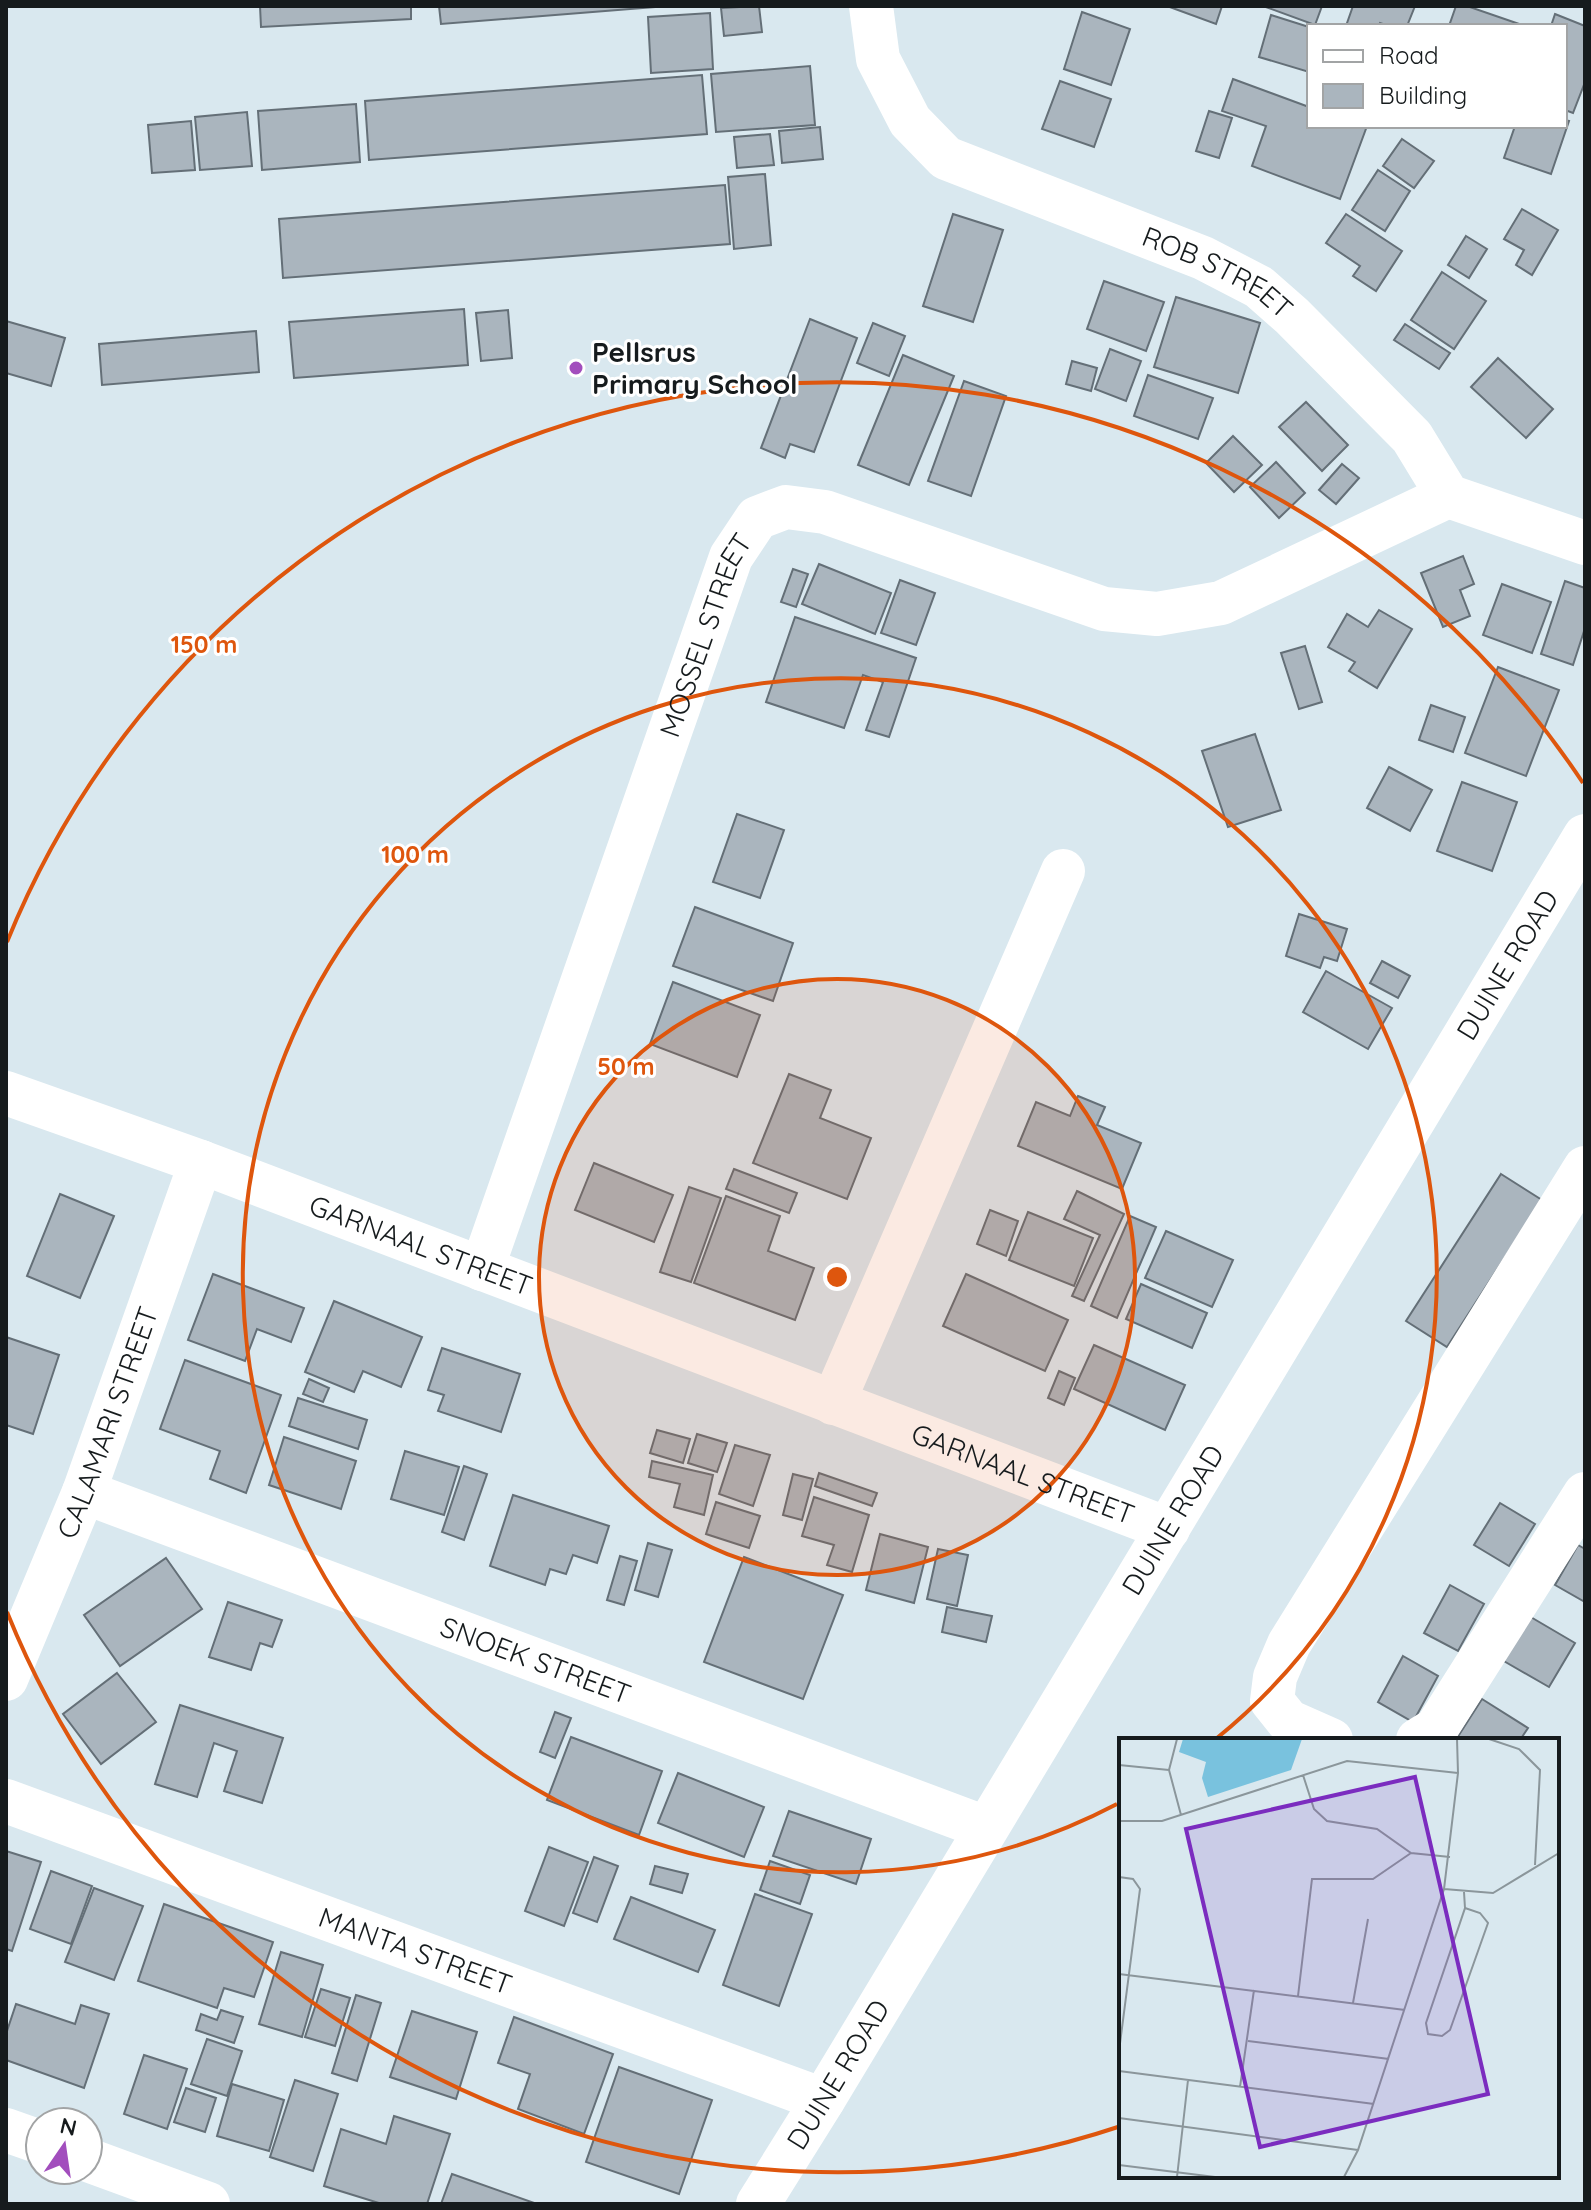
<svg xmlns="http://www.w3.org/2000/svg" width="1591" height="2210" viewBox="0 0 1591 2210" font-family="Quicksand,sans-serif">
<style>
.building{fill:#aab5be;stroke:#646f77;stroke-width:2}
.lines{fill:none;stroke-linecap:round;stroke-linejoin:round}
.minor{stroke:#fff;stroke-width:44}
.ring{fill:none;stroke:#de560d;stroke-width:4}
.poi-dot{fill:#a24ebd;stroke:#fff;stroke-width:3}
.labels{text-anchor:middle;stroke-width:6;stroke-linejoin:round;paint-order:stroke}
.street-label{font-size:28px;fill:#161b1d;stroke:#fff}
.poi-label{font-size:28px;font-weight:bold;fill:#161b1d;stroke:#fff;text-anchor:start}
.inset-road{fill:none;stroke:#8b969b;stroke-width:2}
.view{fill:#7b2cbf;fill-opacity:0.15;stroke:#7b2cbf;stroke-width:4}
.inset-edge{fill:none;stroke:#161b1d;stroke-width:4}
.centre{fill:#de560d;stroke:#fff;stroke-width:4}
.ring-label{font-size:24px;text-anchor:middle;font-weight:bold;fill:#de560d;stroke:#fff;stroke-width:6;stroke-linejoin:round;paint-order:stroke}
</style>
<rect width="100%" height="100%" fill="#d9e8ef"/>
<g class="building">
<path d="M260,6H411V19L261,27Z"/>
<path d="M439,6H668L441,24Z"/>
<path d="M759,6L762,32L724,36L721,8Z"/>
<path d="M1167,6H1222L1216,24Z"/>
<path d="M1263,6H1322L1315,25Z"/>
<path d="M1353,6H1415L1407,26H1389L1380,23L1379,26H1346Z"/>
<path d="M1456,6H1467L1525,26H1449Z"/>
<path d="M1082,12L1130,29L1111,85L1064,69Z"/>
<path d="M710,13L713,69L651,73L648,17Z"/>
<path d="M1555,14L1585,26V82L1573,113L1565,110V26H1551Z"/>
<path d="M1271,15L1309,27V72L1259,57Z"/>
<path d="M810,66L815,125L716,132L711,74Z"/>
<path d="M702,75L707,134L369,160L365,101Z"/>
<path d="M1233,79L1309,107V126H1367L1340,199L1252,166L1266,126L1222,111Z"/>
<path d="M1060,81L1111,99L1094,147L1042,129Z"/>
<path d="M356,104L360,162L262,170L258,111Z"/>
<path d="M1209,111L1232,118L1219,158L1196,151Z"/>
<path d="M247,112L252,166L200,170L195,117Z"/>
<path d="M1565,120L1569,121L1551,174L1504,158L1515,126H1565Z"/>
<path d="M191,121L195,170L152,173L148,125Z"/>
<path d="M820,127L823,159L782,163L779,131Z"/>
<path d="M770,134L774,165L737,168L734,137Z"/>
<path d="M1402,139L1434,161L1414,188L1383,166Z"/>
<path d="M1378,170L1410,191L1385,231L1352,210Z"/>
<path d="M765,174L771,245L734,249L728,177Z"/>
<path d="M725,185L730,244L283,278L279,219Z"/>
<path d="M1522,209L1558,230L1532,275L1516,265L1524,250L1504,239Z"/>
<path d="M953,214L1003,230L973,322L923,306Z"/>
<path d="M1346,214L1402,251L1376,291L1353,276L1360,266L1326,243Z"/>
<path d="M1466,236L1487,249L1469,278L1448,265Z"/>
<path d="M1442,272L1486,301L1454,349L1411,320Z"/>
<path d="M1104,281L1164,302L1146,351L1087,329Z"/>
<path d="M1176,297L1260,323L1238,393L1154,367Z"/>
<path d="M464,309L468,365L294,378L289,322Z"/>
<path d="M508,310L512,358L481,361L476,313Z"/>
<path d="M810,319L857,338L814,452L790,444L785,458L761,448Z"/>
<path d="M6,321L65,338L51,386L6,373Z"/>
<path d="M873,323L905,336L889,376L857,363Z"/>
<path d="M1405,324L1450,353L1439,369L1394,340Z"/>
<path d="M256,331L259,372L102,385L99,344Z"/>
<path d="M1110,349L1141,361L1126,401L1095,389Z"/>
<path d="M903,355L954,376L909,485L858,465Z"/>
<path d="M1498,358L1553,409L1526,438L1471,387Z"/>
<path d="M1072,361L1097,368L1091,391L1066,384Z"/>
<path d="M1148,375L1213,398L1198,439L1134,416Z"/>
<path d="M964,381L1006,396L971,496L928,481Z"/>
<path d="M1306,402L1348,445L1322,471L1279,427Z"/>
<path d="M1233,436L1262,465L1234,492L1206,463Z"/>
<path d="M1276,462L1305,493L1279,518L1250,487Z"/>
<path d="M1342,464L1359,478L1336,504L1319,490Z"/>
<path d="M1463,556L1474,584L1460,590L1470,616L1443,627L1421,573Z"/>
<path d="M819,564L891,593L875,634L802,604Z"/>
<path d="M793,569L808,574L796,607L781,602Z"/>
<path d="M900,580L935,593L916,645L881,633Z"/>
<path d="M1565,581L1585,588V628L1573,665L1541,654Z"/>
<path d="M1502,584L1551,602L1532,653L1483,635Z"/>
<path d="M1379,610L1412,629L1377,688L1349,671L1355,662L1328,647L1347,614L1368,627Z"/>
<path d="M795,617L916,658L889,737L866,730L883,682L863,675L844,728L766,702Z"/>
<path d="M1305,646L1322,702L1299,709L1281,653Z"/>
<path d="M1498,667L1559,690L1526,776L1465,753Z"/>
<path d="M1431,705L1465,717L1453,752L1419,740Z"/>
<path d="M1255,734L1281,810L1228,827L1202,751Z"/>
<path d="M1389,767L1432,790L1410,831L1367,808Z"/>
<path d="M1462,782L1517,802L1492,871L1437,851Z"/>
<path d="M737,814L784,830L760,898L713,882Z"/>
<path d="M695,907L793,943L773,1001L673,966Z"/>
<path d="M1299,914L1347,929L1337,961L1324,957L1320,968L1286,956Z"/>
<path d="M1382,961L1410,976L1398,998L1370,983Z"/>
<path d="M1326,971L1392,1008L1368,1049L1303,1012Z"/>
<path d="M673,982L760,1015L737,1077L650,1044Z"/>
<path d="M789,1074L831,1090L820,1118L871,1138L847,1199L753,1163Z"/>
<path d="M1078,1096L1105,1107L1097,1125L1141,1143L1122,1189L1018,1146L1036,1102L1070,1116Z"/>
<path d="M594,1163L673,1195L654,1242L575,1210Z"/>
<path d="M734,1169L797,1193L789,1213L726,1189Z"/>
<path d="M1501,1174L1542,1200L1447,1347L1406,1321Z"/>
<path d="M689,1187L721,1198L691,1282L660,1272Z"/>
<path d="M1077,1191L1124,1214L1084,1301L1072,1296L1100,1235L1064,1219Z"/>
<path d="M60,1194L114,1216L80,1298L27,1276Z"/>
<path d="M726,1196L780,1216L768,1251L814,1268L795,1320L694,1283Z"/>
<path d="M990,1210L1018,1221L1006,1256L977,1244Z"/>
<path d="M1028,1212L1093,1238L1074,1286L1009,1260Z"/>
<path d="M1130,1216L1156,1227L1117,1318L1091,1306Z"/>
<path d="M1166,1231L1233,1260L1212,1307L1145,1278Z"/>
<path d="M213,1274L304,1308L291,1342L257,1329L245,1361L188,1340Z"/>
<path d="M966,1274L1068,1320L1045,1371L943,1326Z"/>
<path d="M1141,1284L1207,1313L1192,1348L1126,1319Z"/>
<path d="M334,1301L422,1337L401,1387L363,1371L354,1392L305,1372Z"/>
<path d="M6,1337L59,1355L33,1434L6,1425Z"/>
<path d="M1094,1345L1185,1385L1165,1430L1074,1389Z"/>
<path d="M442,1348L520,1374L501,1432L438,1411L444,1395L428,1390Z"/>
<path d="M185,1360L281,1395L246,1493L210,1479L220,1451L160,1429Z"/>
<path d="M1059,1371L1075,1378L1064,1405L1048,1398Z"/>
<path d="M309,1379L329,1388L323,1402L303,1394Z"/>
<path d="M298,1398L367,1420L358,1449L289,1426Z"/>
<path d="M657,1430L690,1439L683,1463L650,1453Z"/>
<path d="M697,1434L727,1443L717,1472L688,1463Z"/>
<path d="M284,1437L356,1461L341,1509L269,1485Z"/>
<path d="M735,1445L770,1455L753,1506L719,1494Z"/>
<path d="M405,1451L459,1467L444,1515L391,1499Z"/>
<path d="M652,1461L713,1475L704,1515L674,1507L680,1484L649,1477Z"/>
<path d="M464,1466L487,1474L464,1540L442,1532Z"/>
<path d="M819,1473L877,1493L872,1506L815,1486Z"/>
<path d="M793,1474L813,1479L802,1520L783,1515Z"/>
<path d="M513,1495L609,1526L597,1563L573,1555L566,1574L550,1569L545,1585L490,1566Z"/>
<path d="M814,1497L869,1515L852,1572L827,1565L834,1545L802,1536Z"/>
<path d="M716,1502L760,1516L749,1548L706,1534Z"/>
<path d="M1500,1503L1535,1524L1509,1566L1474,1545Z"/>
<path d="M880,1534L928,1547L914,1603L866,1590Z"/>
<path d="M648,1543L672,1550L658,1597L635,1590Z"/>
<path d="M1578,1545L1585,1549V1602L1555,1585Z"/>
<path d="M938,1549L968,1555L957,1606L927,1599Z"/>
<path d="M620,1556L637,1561L624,1605L607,1600Z"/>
<path d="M744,1557L843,1595L803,1699L704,1662Z"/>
<path d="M166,1558L202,1609L120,1666L84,1615Z"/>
<path d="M1450,1585L1484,1604L1458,1651L1424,1633Z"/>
<path d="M228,1602L282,1620L272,1647L260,1643L251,1670L209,1657Z"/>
<path d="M947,1607L992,1616L986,1642L942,1632Z"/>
<path d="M1529,1616L1575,1643L1549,1687L1502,1660Z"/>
<path d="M1403,1656L1438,1676L1413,1722L1378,1702Z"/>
<path d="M117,1673L156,1722L101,1764L63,1714Z"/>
<path d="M1482,1699L1528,1728L1520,1740L1457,1738Z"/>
<path d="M180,1705L283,1738L262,1803L224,1791L237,1751L214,1743L197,1797L155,1784Z"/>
<path d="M555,1712L571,1718L555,1758L540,1752Z"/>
<path d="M571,1737L662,1771L639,1835L547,1800Z"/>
<path d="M678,1773L764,1807L744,1857L658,1823Z"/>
<path d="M789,1811L871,1839L856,1884L773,1856Z"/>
<path d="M549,1847L588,1862L564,1926L525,1911Z"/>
<path d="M6,1851L41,1862L12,1951L6,1949Z"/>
<path d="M594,1857L618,1866L597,1922L573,1913Z"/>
<path d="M770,1861L810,1875L800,1904L760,1890Z"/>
<path d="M655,1866L688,1874L682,1893L650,1884Z"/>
<path d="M51,1871L92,1886L71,1944L30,1929Z"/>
<path d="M94,1888L143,1906L114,1980L65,1962Z"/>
<path d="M755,1894L812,1914L779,2006L723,1985Z"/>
<path d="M631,1897L715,1930L698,1972L614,1939Z"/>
<path d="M164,1904L273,1942L254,1997L224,1988L217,2008L138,1981Z"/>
<path d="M281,1952L323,1965L302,2037L259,2024Z"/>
<path d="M321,1989L350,1998L335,2046L305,2037Z"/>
<path d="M356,1995L381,2003L357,2081L332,2073Z"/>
<path d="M16,2004L75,2024L81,2005L109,2014L84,2088L6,2060V2034Z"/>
<path d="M221,2010L243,2017L234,2043L196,2030L201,2014L217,2020Z"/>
<path d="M412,2011L477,2032L456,2099L390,2077Z"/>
<path d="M514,2017L613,2054L584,2134L518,2109L530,2074L498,2063Z"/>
<path d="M207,2039L242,2051L227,2096L191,2084Z"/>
<path d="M144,2055L187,2069L167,2129L124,2114Z"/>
<path d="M619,2067L712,2100L679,2194L586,2162Z"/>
<path d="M295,2080L338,2094L313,2171L270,2157Z"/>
<path d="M232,2084L284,2100L269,2151L217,2136Z"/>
<path d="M186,2088L216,2098L205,2132L174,2122Z"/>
<path d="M394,2116L450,2134L427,2204H382L324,2186L341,2129L386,2144Z"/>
<path d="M452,2174L537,2204H441Z"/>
</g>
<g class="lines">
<g class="minor">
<path id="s1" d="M871,6L878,59L910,121L946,158L1203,258L1259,287L1292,316L1412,437L1448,496L1585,543"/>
<path id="s2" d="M6,1093L201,1162L1168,1529"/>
<path id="s3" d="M482,1269L731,557L757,518L786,507L825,512L1104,609L1157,614L1221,603L1448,496"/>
<path d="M833,1403L1063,871"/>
<path id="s4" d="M84,1492L986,1828"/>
<path id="s5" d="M6,1679L84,1492L201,1162"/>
<path d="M1331,1740L1288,1721L1272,1701L1275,1677L1289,1644L1585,1168"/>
<path d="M1418,1740L1436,1729L1585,1494"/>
<path id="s6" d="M6,1801L823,2100"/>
<path d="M6,2130L40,2142"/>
<path d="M88,2160L208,2204"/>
<path id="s7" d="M758,2204L823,2100L1585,836"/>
</g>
</g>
<circle cx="837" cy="1277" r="298" fill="#de560d" fill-opacity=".12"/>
<g class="ring">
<circle cx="837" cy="1277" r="298"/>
<path d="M1117 1804A597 597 0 1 1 1217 1738"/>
<path d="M1121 2126A895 895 0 0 1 7 1612M7 942A895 895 0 0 1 1583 783"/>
</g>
<circle class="poi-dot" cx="576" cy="368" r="8"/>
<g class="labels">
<g class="street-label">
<text dy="10" stroke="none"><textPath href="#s1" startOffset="470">ROB STREET</textPath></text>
<text dy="10" stroke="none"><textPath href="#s3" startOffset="672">MOSSEL STREET</textPath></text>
<text dy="10" stroke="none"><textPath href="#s7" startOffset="1448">DUINE ROAD</textPath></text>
<text dy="10" stroke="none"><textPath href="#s2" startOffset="442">GARNAAL STREET</textPath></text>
<text dy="10" stroke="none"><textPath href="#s5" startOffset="276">CALAMARI STREET</textPath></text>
<text dy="10" stroke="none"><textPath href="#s2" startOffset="1086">GARNAAL STREET</textPath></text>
<text dy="10" stroke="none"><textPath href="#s7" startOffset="800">DUINE ROAD</textPath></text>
<text dy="10" stroke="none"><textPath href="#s4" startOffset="482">SNOEK STREET</textPath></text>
<text dy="10" stroke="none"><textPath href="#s6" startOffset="436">MANTA STREET</textPath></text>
<text dy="10" stroke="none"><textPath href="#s7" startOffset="152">DUINE ROAD</textPath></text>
</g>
<g class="poi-label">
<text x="592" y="362">Pellsrus<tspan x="592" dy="32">Primary School</tspan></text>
</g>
</g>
<g transform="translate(1119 1738)">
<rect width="440" height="440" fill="#d9e8ef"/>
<path d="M64,1H183L172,32L89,59L83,40L87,24L60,14Z" fill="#79c2de"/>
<path class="inset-road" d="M58,1L50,32L62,77M370,1L400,11L421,32L416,127M0,27L50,32M184,37L195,71L208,83L258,91L292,115L331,119M0,83H43L228,23L339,35M0,139L14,141L21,151L0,313M325,151L374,155L440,115M345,154L346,170L307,285L309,296L323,298L331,292L369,185L361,175L346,170M0,236L286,272M179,258L193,141H254L292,115M234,265L249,181M129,303L270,321M0,333L255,366M121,349L135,252M0,380L239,412M0,427L96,439M58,439L69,342M225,439L239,412L325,151L339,35L338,1"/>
<path class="view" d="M296,39L369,356L141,409L67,91Z"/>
<rect width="440" height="440" class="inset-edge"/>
</g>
<circle cx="837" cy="1277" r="12" class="centre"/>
<g class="ring-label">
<text x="204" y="653">150 m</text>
<text x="415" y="863">100 m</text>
<text x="626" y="1075">50 m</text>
</g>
<rect width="1591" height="2210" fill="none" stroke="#161b1d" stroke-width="16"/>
<rect x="1307" y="24" width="260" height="104" fill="#ffffff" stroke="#a2a4a5" stroke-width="2"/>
<rect x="1323" y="50" width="40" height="12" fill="#ffffff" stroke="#a2a4a5" stroke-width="2"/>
<text x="1379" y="64" font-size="24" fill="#161b1d">Road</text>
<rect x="1323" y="84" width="40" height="24" fill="#aab5be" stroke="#a2a4a5" stroke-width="2"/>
<text x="1379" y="104" font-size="24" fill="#161b1d">Building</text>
<g transform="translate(64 2146) rotate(13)"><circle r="38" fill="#ffffff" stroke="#a2a4a5" stroke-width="2"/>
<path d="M0-6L14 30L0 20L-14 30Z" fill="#a24ebd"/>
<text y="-12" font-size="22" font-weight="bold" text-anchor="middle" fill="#161b1d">N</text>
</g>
</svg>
